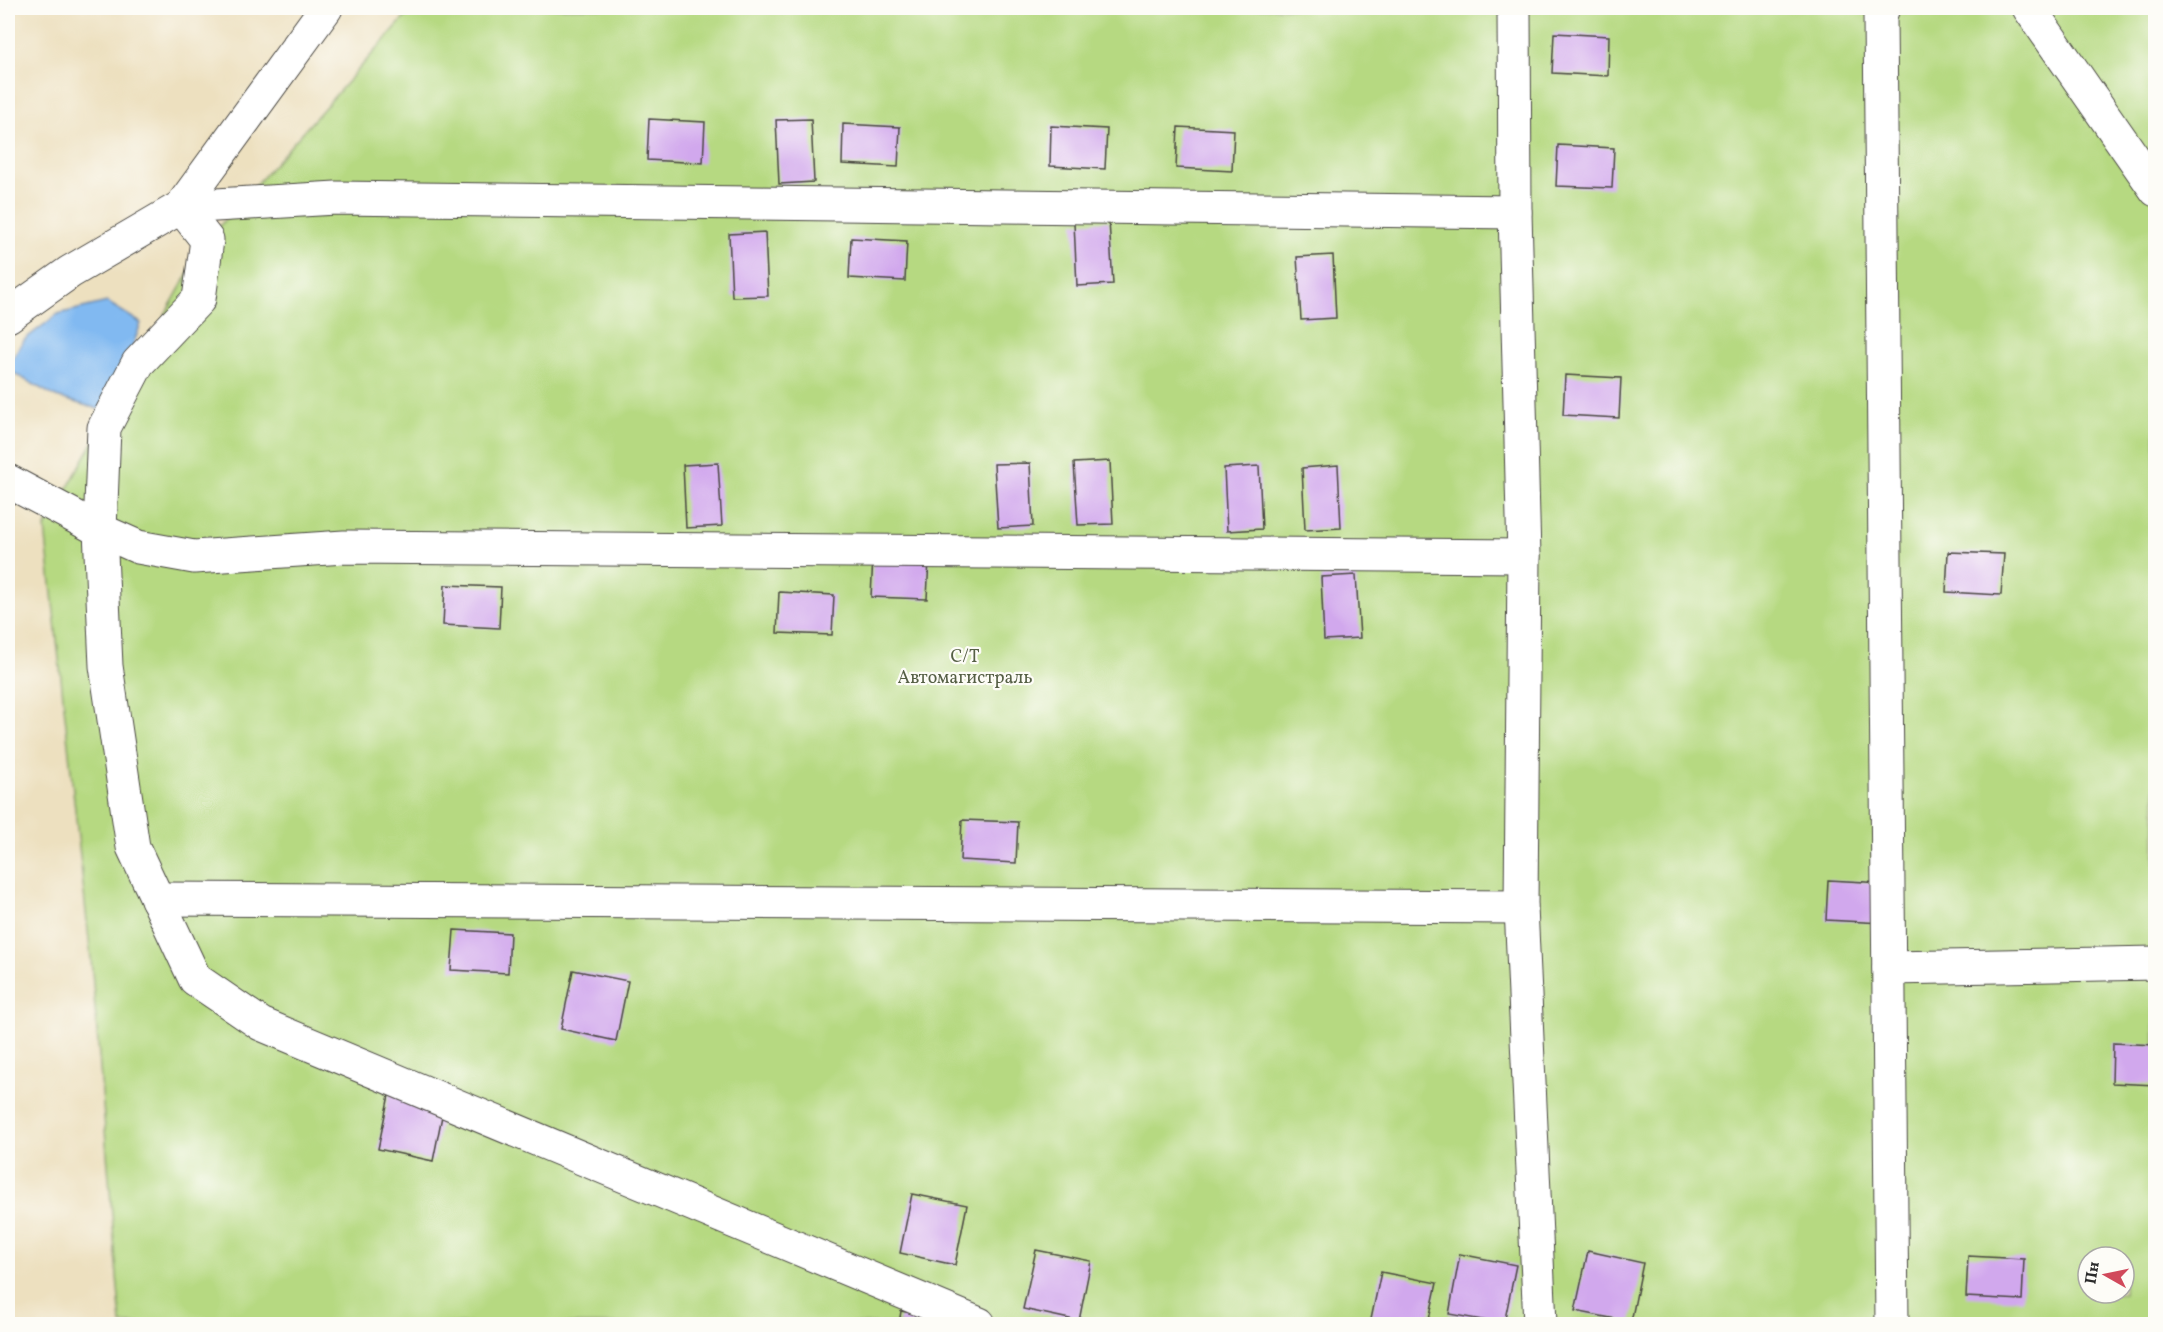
<svg xmlns="http://www.w3.org/2000/svg" width="2163" height="1332" viewBox="0 0 2163 1332" font-family="Vollkorn,serif">
<style>
.green{fill:#b6d981;stroke:#708256;stroke-width:1.5;fill-rule:evenodd}
.water{fill:#81b9f1;stroke:#56728e;stroke-width:1.5}
.building{fill:#d1a8ed}
.lines{fill:none;stroke-linecap:round;stroke-linejoin:round}
.minor-casing{stroke:#484641;stroke-width:35}
.minor{stroke:#fff;stroke-width:33}
.labels{text-anchor:middle;stroke-width:4.5;stroke-linejoin:round;paint-order:stroke}
.park-label{font-size:18px;fill:#555f45;stroke:#fdfcf7}
</style>
<rect width="100%" height="100%" fill="#fdfcf7"/>
<filter id="ink" filterUnits="userSpaceOnUse"><feTurbulence type="fractalNoise" baseFrequency=".0167" numOctaves="2"/><feDisplacementMap in="SourceGraphic" scale="12" xChannelSelector="R" yChannelSelector="G"/><feConvolveMatrix kernelMatrix="1 2 1 2 8 2 1 2 1" color-interpolation-filters="sRGB"/></filter>
<filter id="wash" filterUnits="userSpaceOnUse"><feTurbulence type="fractalNoise" baseFrequency=".008" numOctaves="4" result="noise"/><feDisplacementMap in="SourceGraphic" scale="24" xChannelSelector="R" yChannelSelector="G"/><feGaussianBlur stdDeviation="1.35" result="paint"/><feColorMatrix in="noise" values="0 0 0 0 0 0 0 0 0 0 0 0 0 0 0 0 0 1.4 0 .05"/><feComposite in="paint" operator="in"/></filter>
<g filter="url(#wash)">
<rect width="100%" height="100%" fill="#ede0bf"/>
<path class="green" d="M413,8H2155V1324H121L91,959L45,528L207,240ZM2088,1257H2124V1293H2088Z"/>
<path class="water" d="M107,302L141,323L109,412L56,397L8,370V366L24,340L58,314Z"/>
<g id="blocks">
<g class="building">
<path d="M1554,33L1609,36L1608,76L1552,73Z"/>
<path d="M649,119L705,122L703,163L647,160Z"/>
<path d="M811,119L814,182L779,184L776,120Z"/>
<path d="M843,124L900,127L898,167L842,164Z"/>
<path d="M1051,126L1107,129L1105,169L1050,166Z"/>
<path d="M1178,127L1234,130L1232,171L1176,168Z"/>
<path d="M1558,145L1614,148L1612,188L1556,186Z"/>
<path d="M1109,221L1113,284L1077,286L1074,223Z"/>
<path d="M765,232L768,296L732,297L729,234Z"/>
<path d="M851,238L907,241L905,281L849,278Z"/>
<path d="M1333,255L1336,318L1301,320L1297,257Z"/>
<path d="M1565,375L1621,378L1619,418L1563,415Z"/>
<path d="M1110,461L1113,524L1078,525L1074,463Z"/>
<path d="M718,463L722,526L686,528L683,465Z"/>
<path d="M1030,463L1033,526L998,528L994,464Z"/>
<path d="M1338,465L1341,528L1305,530L1302,468Z"/>
<path d="M1259,466L1262,529L1227,531L1224,468Z"/>
<path d="M1948,552L2004,554L2001,595L1946,592Z"/>
<path d="M873,556L929,559L927,599L871,597Z"/>
<path d="M1356,575L1360,638L1324,640L1321,577Z"/>
<path d="M445,585L501,587L499,628L443,625Z"/>
<path d="M779,592L834,595L832,635L777,633Z"/>
<path d="M962,820L1018,822L1016,863L960,860Z"/>
<path d="M1828,880L1884,883L1882,923L1826,920Z"/>
<path d="M454,930L510,933L508,973L451,970Z"/>
<path d="M573,970L628,981L616,1041L561,1029Z"/>
<path d="M2113,1043L2156,1045V1085L2112,1083Z"/>
<path d="M390,1090L445,1101L433,1161L378,1149Z"/>
<path d="M912,1194L967,1205L955,1265L900,1253Z"/>
<path d="M1036,1250L1091,1261L1079,1321L1023,1309Z"/>
<path d="M1588,1251L1643,1263L1631,1322L1575,1311Z"/>
<path d="M1460,1254L1516,1265L1504,1324L1449,1314Z"/>
<path d="M1968,1256L2024,1259L2022,1300L1966,1297Z"/>
<path d="M1381,1272L1437,1283L1428,1324H1370Z"/>
<path d="M901,1311L959,1323L958,1324H899Z"/>
</g>
</g>
</g>
<g filter="url(#ink)">
<use href="#blocks" fill-opacity="0" stroke="#484641" stroke-width="1.5"/>
<g class="lines">
<defs>
<g id="minor">
<path d="M1514,8L1515,212L1524,556L1521,907L1540,1324"/>
<path d="M1883,8L1880,16L1892,1324"/>
<path d="M2029,8L2156,190"/>
<path d="M8,316L70,272L181,207L326,8"/>
<path d="M8,481L100,530L138,547L194,557L344,547L1524,556"/>
<path d="M157,899L1521,907"/>
<path d="M1889,968L2156,963"/>
<path d="M979,1324L261,1024L195,979L133,847L106,666L100,530L104,428L138,363L199,299L207,240L181,207L336,198L1515,212"/>
</g>
</defs>
<use href="#minor" class="minor-casing"/>
<use href="#minor" class="minor"/>
</g>
</g>
<g class="labels">
<g class="park-label">
<text x="965" y="662">С/Т<tspan x="965" dy="21">Автомагистраль</tspan></text>
</g>
</g>
<rect width="2163" height="1332" fill="none" stroke="#fdfcf7" stroke-width="30"/>
<g transform="translate(2106 1275) rotate(279)"><circle r="28" fill="#fdfcf7" stroke="#a9a8a5" stroke-width="1.5"/>
<path d="M0-4.5L10 22L0 15L-10 22Z" fill="#d1495b"/>
<text y="-9" font-size="16" font-weight="bold" text-anchor="middle" fill="#2b2b2b">Пн</text>
</g>
</svg>
